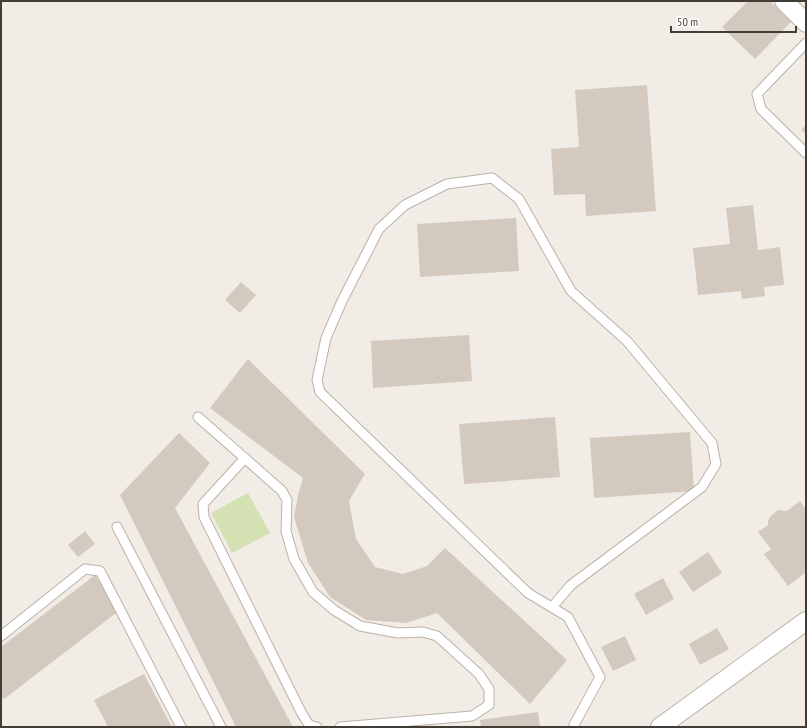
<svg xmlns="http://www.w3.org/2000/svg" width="807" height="728" viewBox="0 0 807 728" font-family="'PT Sans Narrow',sans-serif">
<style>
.green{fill:#d3e1b3}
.building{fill:#d4c9bf}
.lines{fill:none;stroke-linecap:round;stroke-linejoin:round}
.lane-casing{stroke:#bbb2a9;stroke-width:11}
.street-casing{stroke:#bbb2a9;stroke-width:20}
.lane{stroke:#fff;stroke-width:9}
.street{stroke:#fff;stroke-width:18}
</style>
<rect width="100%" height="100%" fill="#f1ece6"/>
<path class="green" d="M248,493L259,513L223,533L259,513L270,533L232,553L211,513Z"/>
<g class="building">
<path d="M748,1H770L791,22L755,59L722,27Z"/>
<path d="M647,85L656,211L586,216L585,194L554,195L551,149L579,147L575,90Z"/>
<path d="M806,125V134L801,130Z"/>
<path d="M753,205L758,250L780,247L784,285L764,287L765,296L742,299L741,291L698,295L693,248L730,244L726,208Z"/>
<path d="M516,218L519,271L420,277L417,224Z"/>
<path d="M241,282L256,295L240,313L225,300Z"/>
<path d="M469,335L472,381L373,388L371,341Z"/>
<path d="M248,359L365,474L349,501L356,539L375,567L403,574L427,566L445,548L567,660L530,704L437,613L406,623L366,620L330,597L308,563L294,517L298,495L303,478L210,408Z"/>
<path d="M555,417L560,477L464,484L459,424Z"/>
<path d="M690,432L694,491L594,498L590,438Z"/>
<path d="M179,433L210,463L175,508L293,727H236L120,495Z"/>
<path d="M800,501L806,509V572L788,586L764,554L771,549L758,532L768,525V521L770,517L774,513L778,510L787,511Z"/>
<path d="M85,531L95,544L78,557L68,545Z"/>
<path d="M708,552L722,573L693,592L679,572Z"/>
<path d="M95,575L120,610L4,699L1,696V647Z"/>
<path d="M663,578L674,599L646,615L634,594Z"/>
<path d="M717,628L729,649L700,665L689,644Z"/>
<path d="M625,636L636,660L613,671L601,647Z"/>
<path d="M144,674L172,727H108L94,700Z"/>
<path d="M538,712L540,727H481L480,720Z"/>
</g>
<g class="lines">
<defs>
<g id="lane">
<path d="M806,43L757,94L761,109L806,153"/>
<path d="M198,417L282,491L287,500L286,531L294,559L313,592L334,610L360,626L398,633L423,632L437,636L479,674L489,689V705L472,716L340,727"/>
<path d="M245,458L203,504L204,517L301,712L309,725L317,727"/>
<path d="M117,527L221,727"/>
<path d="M552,607L571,585L702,487L716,464L712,443L627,341L571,291L519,199L492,178L447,184L405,205L379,229L342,301L326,338L317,380L320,392L528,593L568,617L600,677L574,725V727"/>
<path d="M1,636L85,569L100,571L181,727"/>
</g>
<g id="street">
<path d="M784,1L806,23"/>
<path d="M660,727L806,621"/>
</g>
</defs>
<use href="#lane" class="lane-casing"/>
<use href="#street" class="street-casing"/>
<use href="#lane" class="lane"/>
<use href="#street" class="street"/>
</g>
<rect width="807" height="728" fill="none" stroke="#423c36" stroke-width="4"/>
<path d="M671 26v6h125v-6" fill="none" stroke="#423c36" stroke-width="2"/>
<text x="677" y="26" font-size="12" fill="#423c36" stroke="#ffffff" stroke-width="3" paint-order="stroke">50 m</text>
</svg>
